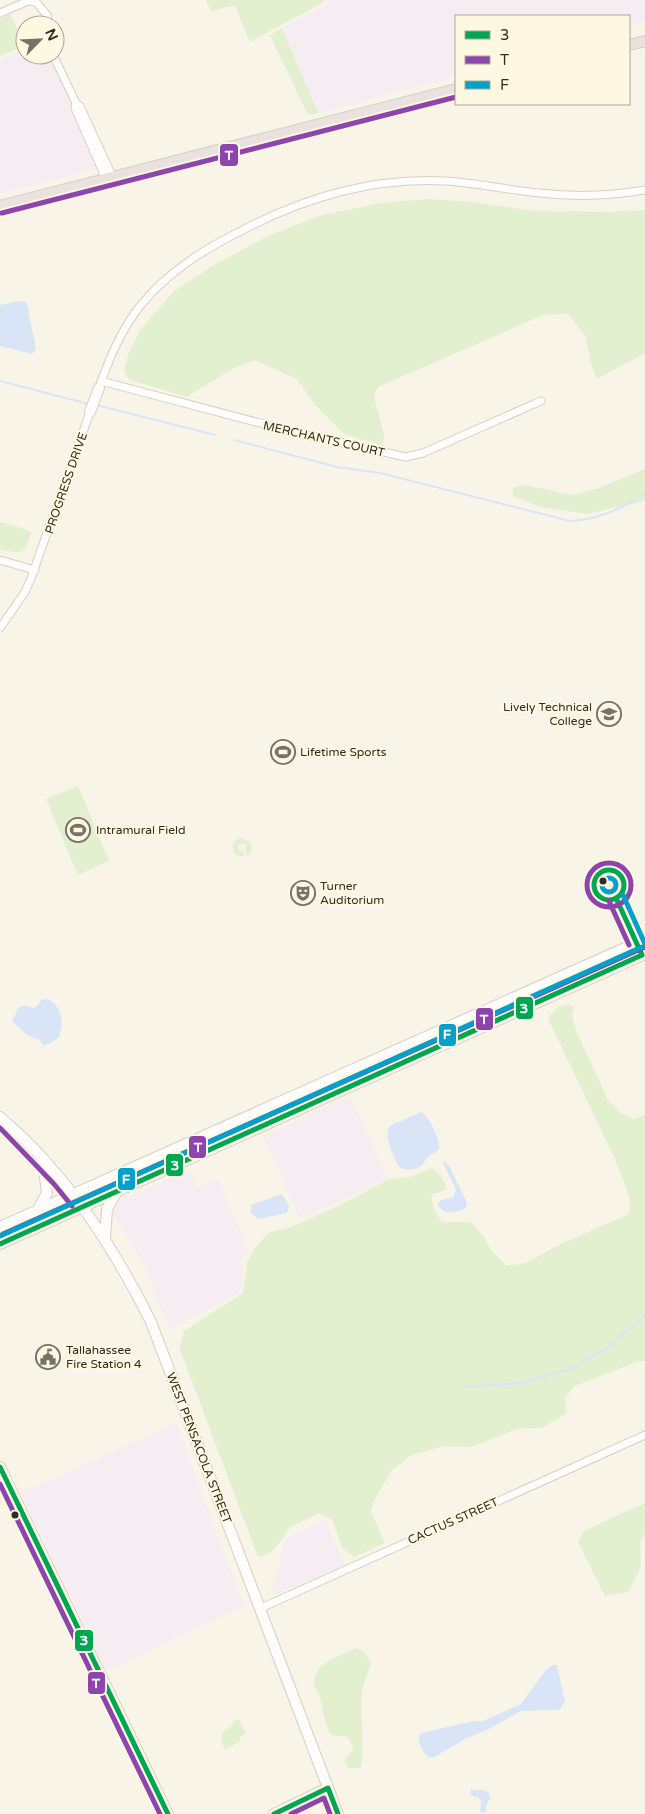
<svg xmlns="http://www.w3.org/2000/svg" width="645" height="1814" viewBox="0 0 645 1814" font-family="'Varela Round',sans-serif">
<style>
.commercial{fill:#f6edf3}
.green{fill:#e2f0cf}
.water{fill:#d9e4f6}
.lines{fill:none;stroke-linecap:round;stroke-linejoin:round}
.stream{stroke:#d9e4f6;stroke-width:2}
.street-casing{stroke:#d4d0c4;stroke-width:9}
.secondary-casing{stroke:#d4d0c4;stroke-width:12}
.primary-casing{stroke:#d3d1ca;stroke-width:12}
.street{stroke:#fefdfc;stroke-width:7}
.secondary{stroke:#fefdfc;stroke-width:10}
.primary{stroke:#ebe2dd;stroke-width:10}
.bus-1-casing{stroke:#fef7e2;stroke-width:9}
.bus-2-casing{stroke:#fef7e2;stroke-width:9}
.bus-3-casing{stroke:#fef7e2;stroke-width:9}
.bus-1{stroke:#00a651;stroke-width:5}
.bus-2{stroke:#8e44ad;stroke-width:5}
.bus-3{stroke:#03a1c9;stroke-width:5}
.bus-dot{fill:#302c1f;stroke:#fef7e2;stroke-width:2}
.labels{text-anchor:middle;stroke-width:4;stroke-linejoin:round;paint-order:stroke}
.street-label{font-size:12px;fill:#302c1f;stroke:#fef7e2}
.poi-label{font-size:12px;fill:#302c1f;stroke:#fef7e2;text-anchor:start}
.line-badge{stroke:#fef7e2;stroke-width:2}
.badge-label{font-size:14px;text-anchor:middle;font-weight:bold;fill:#fff}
</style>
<rect width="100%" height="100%" fill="#f8f4e8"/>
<g class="commercial">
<path d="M327,0H645V22L629,26V16H456V77L318,113L282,28L325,5Z"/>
<path d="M25,49V55H49L71,103V110L97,169L0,194V59Z"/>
<path d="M350,1096L388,1179L300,1219L263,1136Z"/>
<path d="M190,1170L197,1188L218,1179L250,1254L244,1256L241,1262L244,1273L240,1293L169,1329L146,1269L113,1213L117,1203L122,1199Z"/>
<path d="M176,1423L244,1606L107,1671L21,1493Z"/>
<path d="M325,1519L345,1565L275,1595L272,1593L284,1539Z"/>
</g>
<g class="green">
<path d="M206,0H324V2L250,42L235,5L211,11Z"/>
<path d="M10,14L25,46L0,56V19Z"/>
<path d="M282,28L318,113L308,115L270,35Z"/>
<path d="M428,199L471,202L535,211L611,212L645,210V353L597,379L591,364L585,335L568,314L543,315L378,387L374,396L384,435L383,446L344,434L315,405L297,379L255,360L230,370L187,397L130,380L124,372L128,355L140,330L174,291L216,264L266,237L322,215L381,203Z"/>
<path d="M645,469V501L587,514L540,507L513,496V488L525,485L571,495L597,489Z"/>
<path d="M0,522L25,529L31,533C25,556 22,554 0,549Z"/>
<path d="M78,786L109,861L78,875L46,799Z"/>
<path d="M240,838L249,841C253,846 252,852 247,856L245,851L246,849V844L242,843L239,844L238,849L243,852L245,856L240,857L235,854C231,847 233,841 240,838Z"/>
<path d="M569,1004L574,1008L572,1016L576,1031L608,1100L622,1114L634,1119L645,1115V1361L636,1362L575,1386L565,1397L567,1413L542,1428L516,1429L471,1447L444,1446L410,1456L391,1471L374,1501L371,1512L385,1543L354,1557L342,1548L332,1520L320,1513L289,1528L281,1541L270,1553L258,1557L179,1347L184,1331L243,1293L247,1263L255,1248L270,1232L292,1227L342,1204L389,1179L410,1177L432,1168C440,1173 444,1179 447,1189L431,1195L434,1210L442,1222H471L484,1237L491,1250L507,1266L526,1263L561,1244L629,1214L630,1199L616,1161L548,1019C554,1009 558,1006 569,1004Z"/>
<path d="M645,1503V1534L640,1541L641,1567L628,1592L605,1596L578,1542L584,1531Z"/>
<path d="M357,1648L365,1653L371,1663C368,1674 362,1686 361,1697C360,1714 366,1756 360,1768H349L345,1763L347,1756L354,1750L348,1737L331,1735C324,1723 323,1711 320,1698C318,1693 315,1688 314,1683C313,1663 343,1654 357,1648Z"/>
<path d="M239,1719L246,1734L240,1737V1742L225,1749C217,1736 223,1732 233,1725V1722Z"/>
</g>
<g class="water">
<path d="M17,301L25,302L27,304L36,349L32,354L0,346V305Z"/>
<path d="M45,999C56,999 62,1014 62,1025C62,1028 60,1033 59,1037L49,1044L43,1045L40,1040L27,1035L12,1021C18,1011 17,1001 33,1008L38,1005L41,1000Z"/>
<path d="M421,1112C429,1115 441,1141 439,1150L427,1157L422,1166C413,1170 407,1172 398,1166C394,1155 383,1137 390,1126Z"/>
<path d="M444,1161L449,1166L467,1203V1205L465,1209C454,1212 442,1217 438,1203L442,1200L454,1197L456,1189L443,1163Z"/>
<path d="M282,1194L289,1206L287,1213L258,1219L251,1213V1205Z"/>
<path d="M553,1665H557L565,1702L559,1710L521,1711L489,1729L465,1739L434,1757H429C422,1752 419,1745 419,1736L421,1733L474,1721H483L521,1704L546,1670Z"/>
<path d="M471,1790H483L489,1793L490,1799L486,1805V1812L482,1813L480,1811L481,1801L478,1797L470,1795Z"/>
</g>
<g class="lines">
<g class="stream">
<path d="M0,381L89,404"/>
<path d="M96,405L215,435"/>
<path d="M234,440L337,467L380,473L570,521C597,520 622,509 645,494"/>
<path d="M464,1387L522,1383L570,1369L607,1348L645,1315"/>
</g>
<defs>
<g id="street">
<path d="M0,13L28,1L36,2L47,15L49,25"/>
<path d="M53,55L76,103L80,106L113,178"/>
<path d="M76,103L75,108L106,179"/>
<path d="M101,381L290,431L406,457L423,453L541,401"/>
<path d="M99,388C108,361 120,333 137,310C163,276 197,253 235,234C300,199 371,177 445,181C477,183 508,190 539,193C575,197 610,196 645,190"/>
<path d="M0,560L35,570"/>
<path d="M0,628L25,592L30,581L90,412"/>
<path d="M261,1608L645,1435"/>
</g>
<g id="secondary">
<path d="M90,412L99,388"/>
<path d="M0,1117C66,1173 113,1246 151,1322L338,1814"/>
<path d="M38,1209L47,1193L43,1161"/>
<path d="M0,1227L645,939"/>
<path d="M105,1238L107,1209L117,1191"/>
<path d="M0,1244L645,954"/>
<path d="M0,1467L168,1814"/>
<path d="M274,1814L328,1788"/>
</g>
<g id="primary">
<path d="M629,45L645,41"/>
<path d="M0,206L456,89"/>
</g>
</defs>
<use href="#street" class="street-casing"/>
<use href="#secondary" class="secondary-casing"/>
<use href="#primary" class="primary-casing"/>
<use href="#street" class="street"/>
<use href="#secondary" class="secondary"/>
<use href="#primary" class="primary"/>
<defs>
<g id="bus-1">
<circle cx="609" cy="885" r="15"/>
<path d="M0,1244L642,955L616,898"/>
<path d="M0,1467L168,1814"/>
<path d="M274,1814L328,1788L338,1814"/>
</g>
<g id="bus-2">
<path d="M2,213L456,97"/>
<circle cx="609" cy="885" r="22"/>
<path d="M609,901L629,945"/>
<path d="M0,1128L54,1184L72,1206"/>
<path d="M3,1234L645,947"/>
<path d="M0,1484L160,1814"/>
<path d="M291,1814L324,1798L330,1814"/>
</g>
<g id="bus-3">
<circle cx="609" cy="885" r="7"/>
<path d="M623,895L645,944"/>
<path d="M0,1236L642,947"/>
</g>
</defs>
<use href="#bus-1" class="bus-1-casing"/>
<use href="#bus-2" class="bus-2-casing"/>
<use href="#bus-3" class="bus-3-casing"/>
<use href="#bus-1" class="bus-1"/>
<use href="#bus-2" class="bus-2"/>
<use href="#bus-3" class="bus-3"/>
</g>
<defs>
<symbol id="university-ring" viewBox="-11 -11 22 22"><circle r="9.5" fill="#fef7e2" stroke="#767265" stroke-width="1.5"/><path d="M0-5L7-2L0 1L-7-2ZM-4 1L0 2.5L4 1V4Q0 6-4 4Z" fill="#767265"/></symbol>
<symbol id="stadium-ring" viewBox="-11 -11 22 22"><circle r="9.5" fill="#fef7e2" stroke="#767265" stroke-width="1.5"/><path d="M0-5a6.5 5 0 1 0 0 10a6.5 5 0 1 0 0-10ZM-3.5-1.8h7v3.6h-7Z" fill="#767265"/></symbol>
<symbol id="theatre-ring" viewBox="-11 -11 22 22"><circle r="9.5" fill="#fef7e2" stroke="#767265" stroke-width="1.5"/><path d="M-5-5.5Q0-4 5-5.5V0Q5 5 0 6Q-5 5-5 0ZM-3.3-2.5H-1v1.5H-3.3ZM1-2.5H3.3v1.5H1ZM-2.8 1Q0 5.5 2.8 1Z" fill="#767265"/></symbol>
<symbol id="civic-ring" viewBox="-11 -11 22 22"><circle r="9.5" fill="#fef7e2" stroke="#767265" stroke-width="1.5"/><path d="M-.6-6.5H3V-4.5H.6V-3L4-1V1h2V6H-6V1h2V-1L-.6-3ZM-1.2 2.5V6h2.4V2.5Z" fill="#767265"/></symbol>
</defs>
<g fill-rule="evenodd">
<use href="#university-ring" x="595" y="700" width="28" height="28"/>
<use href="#stadium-ring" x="269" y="738" width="28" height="28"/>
<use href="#stadium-ring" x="64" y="816" width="28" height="28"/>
<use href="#theatre-ring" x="289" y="879" width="28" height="28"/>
<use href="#civic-ring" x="34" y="1343" width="28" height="28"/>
</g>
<g class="bus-dot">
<circle cx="603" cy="881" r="4.5"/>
<circle cx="15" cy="1515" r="4.5"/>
</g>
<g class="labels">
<g class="street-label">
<text transform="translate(324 439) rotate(13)" y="4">MERCHANTS COURT</text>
<text transform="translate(66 483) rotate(-71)" y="4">PROGRESS DRIVE</text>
<text transform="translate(199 1448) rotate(69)" y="4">WEST PENSACOLA STREET</text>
<text transform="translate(453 1521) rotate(-24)" y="4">CACTUS STREET</text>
</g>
<g class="poi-label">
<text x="592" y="711" text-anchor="end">Lively Technical<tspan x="592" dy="14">College</tspan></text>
<text x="300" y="756">Lifetime Sports</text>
<text x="96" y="834">Intramural Field</text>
<text x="320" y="890">Turner<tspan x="320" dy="14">Auditorium</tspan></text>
<text x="66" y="1354">Tallahassee<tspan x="66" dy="14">Fire Station 4</tspan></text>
</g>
</g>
<g class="line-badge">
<rect x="219" y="143" width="20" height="24" rx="5" fill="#8e44ad"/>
<rect x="515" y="996" width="19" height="24" rx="5" fill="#00a651"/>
<rect x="475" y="1007" width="19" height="24" rx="5" fill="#8e44ad"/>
<rect x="438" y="1023" width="19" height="24" rx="5" fill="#03a1c9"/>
<rect x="188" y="1135" width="19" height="24" rx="5" fill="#8e44ad"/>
<rect x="165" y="1153" width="19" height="24" rx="5" fill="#00a651"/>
<rect x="117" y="1167" width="19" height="24" rx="5" fill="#03a1c9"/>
<rect x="74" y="1629" width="20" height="23" rx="5" fill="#00a651"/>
<rect x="87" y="1671" width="19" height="24" rx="5" fill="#8e44ad"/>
</g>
<g class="badge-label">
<text x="229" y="160">T</text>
<text x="524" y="1013">3</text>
<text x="484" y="1024">T</text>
<text x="447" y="1039">F</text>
<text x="198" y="1152">T</text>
<text x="175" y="1170">3</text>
<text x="126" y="1184">F</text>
<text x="84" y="1645">3</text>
<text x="96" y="1688">T</text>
</g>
<rect x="455" y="15" width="175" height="90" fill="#fef7e2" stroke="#aca694"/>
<rect x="465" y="31" width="25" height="8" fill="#00a651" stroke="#aca694"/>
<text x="500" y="40" font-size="15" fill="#302c1f">3</text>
<rect x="465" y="56" width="25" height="8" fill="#8e44ad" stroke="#aca694"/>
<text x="500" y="65" font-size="15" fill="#302c1f">T</text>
<rect x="465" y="81" width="25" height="8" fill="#03a1c9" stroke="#aca694"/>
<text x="500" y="90" font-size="15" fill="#302c1f">F</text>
<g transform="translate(40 40) rotate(66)"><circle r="24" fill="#fef7e2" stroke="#aca694"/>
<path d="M0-4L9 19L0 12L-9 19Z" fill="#767265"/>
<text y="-8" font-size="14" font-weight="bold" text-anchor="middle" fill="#302c1f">N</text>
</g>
</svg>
